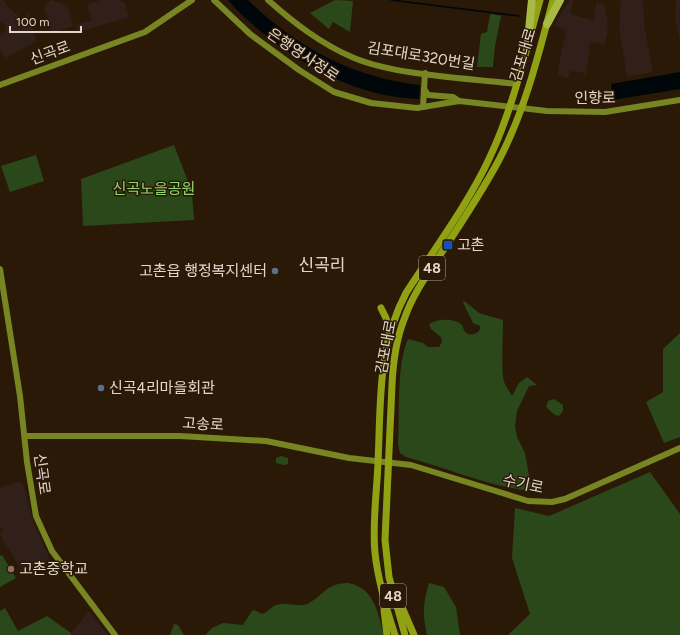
<svg xmlns="http://www.w3.org/2000/svg" width="680" height="635" viewBox="0 0 680 635" font-family="Figtree,'Noto Sans KR',sans-serif">
<style>
.industrial{fill:#311f19}
.green{fill:#2b481b}
.water{fill:#00070b}
.lines{fill:none;stroke-linecap:round;stroke-linejoin:round}
.stream{stroke:#00070b;stroke-width:1.5}
.secondary{stroke:#778522;stroke-width:6}
.primary{stroke:#90a213;stroke-width:7}
.highway{stroke:#a8ba45;stroke-width:8}
.transit-dot{fill:#1a4fb4;stroke:#2a1906;stroke-width:1.5}
.service-dot{fill:#5c6f8a;stroke:#2a1906;stroke-width:1.5}
.education-dot{fill:#8d6e63;stroke:#2a1906;stroke-width:1.5}
.labels{text-anchor:middle;stroke-width:3;stroke-linejoin:round;paint-order:stroke}
.shield{fill:#2a1906;stroke:#ab9d8f;stroke-width:1}
.shield-label{font-size:14px;font-weight:bold;fill:#e2d6ca}
.street-label{font-size:15px;fill:#e2d6ca;stroke:#2a1906}
.park-label{font-size:15px;fill:#94d772;stroke:#2a1906}
.poi-label{font-size:15px;fill:#e2d6ca;stroke:#2a1906;text-anchor:start}
.quarter-label{font-size:17px;fill:#e2d6ca;stroke:#2a1906}
</style>
<rect width="100%" height="100%" fill="#2a1906"/>
<g class="industrial">
<path d="M0,0H3L10,9L23,19L28,13L37,41L6,58L0,51V36L3,34L7,26L0,22Z"/>
<path d="M51,0L67,5L74,26L52,33L44,7Z"/>
<path d="M100,0H119L125,3L129,17L78,32L76,25L92,20L87,5Z"/>
<path d="M570,0H573L571,14L594,21L596,2L605,5L608,26L607,34L604,45L590,42L586,77L584,73L570,71L568,78L557,75L566,30L555,26L558,18Z"/>
<path d="M621,0H643L644,24L653,72L627,77L619,27Z"/>
<path d="M676,0H680V42L675,19Z"/>
<path d="M16,482H20L24,486L33,521L49,557V559L24,574L0,535L3,529L0,527V490L2,487Z"/>
<path d="M89,611L108,635H70L71,633Z"/>
</g>
<g class="green">
<path d="M335,0L353,1L350,32L333,22L329,29L310,13Z"/>
<path d="M492,14L501,16L495,46L493,67H477L481,34L487,32L490,15Z"/>
<path d="M174,145L192,192L194,220L83,226L81,179Z"/>
<path d="M36,155L44,181L10,192L1,166Z"/>
<path d="M463,300L479,313L503,320C503,332 501,371 504,382C506,387 509,391 512,396L519,383L527,377L537,385L529,386L517,411L515,426L517,437L525,453L532,491C489,487 448,468 406,457L400,453L398,445C400,414 396,366 408,339L423,343L428,347H439L442,342L441,337L431,329L429,324C438,319 452,318 461,324C464,327 463,332 468,334C473,335 481,333 480,326L473,323C470,315 464,308 463,300Z"/>
<path d="M680,333V437L664,443L646,402L663,392V349Z"/>
<path d="M554,399L563,405V411L559,416L555,415L546,407L548,401Z"/>
<path d="M281,456L288,458V464L284,465L276,463V458Z"/>
<path d="M650,472L680,514V635H508L530,614L512,558L515,508L549,516Z"/>
<path d="M2,555L16,578L0,587V556Z"/>
<path d="M348,583C374,587 378,613 384,635H205L212,628L223,623L243,625L252,611L254,610L262,614C269,612 271,605 280,604C289,603 299,607 307,604C324,596 324,584 348,583Z"/>
<path d="M429,583L444,587L456,607L460,635H427C422,614 423,603 429,583Z"/>
<path d="M5,608L18,631L47,616L71,633L70,635H0V611Z"/>
<path d="M174,624L178,625L184,635H170Z"/>
</g>
<g class="water">
<path d="M228,0H248C297,47 351,77 420,85L419,99C399,98 380,95 362,89C315,74 260,37 228,0Z"/>
<path d="M680,72V89L613,100L611,84Z"/>
</g>
<g class="lines">
<path class="stream" d="M391,0L519,16"/>
<g class="secondary">
<path d="M214,0L250,34L299,70L334,92L371,103L417,108L459,101L547,111L605,112L680,100"/>
<path d="M268,0C294,23 321,44 354,58C398,76 468,78 516,84"/>
<path d="M0,85L145,32L192,0"/>
<path d="M424,89L428,95L453,97L459,101"/>
<path d="M423,107L425,73"/>
<path d="M0,269L20,396L27,462L36,516L52,551L115,635"/>
<path d="M25,436H180L266,441L349,458L411,465L528,501L552,502L565,499L680,448"/>
</g>
<g class="primary">
<path d="M381,308L386,318L389,332"/>
<path d="M395,591L414,635"/>
<path d="M384,610L387,635"/>
<path d="M395,635C386,608 378,581 375,553C372,523 377,492 378,462C381,402 377,348 406,293C433,251 468,204 489,159C513,109 525,53 540,0"/>
<path d="M405,635L389,577L385,540L392,385C393,362 396,339 405,317C412,297 424,279 436,261C458,228 481,194 500,158C525,110 539,53 553,0"/>
</g>
<g class="highway">
<path d="M547,24L560,0"/>
<path d="M528,40L532,0"/>
</g>
</g>
<rect class="transit-dot" x="443" y="240" width="10" height="10" rx="2"/>
<g class="service-dot">
<circle cx="275" cy="271" r="4"/>
<circle cx="101" cy="388" r="4"/>
</g>
<circle class="education-dot" cx="11" cy="569" r="4"/>
<g class="labels">
<g class="shield">
<rect x="419" y="256" width="26" height="24" rx="3"/>
<rect x="380" y="584" width="26" height="24" rx="3"/>
</g>
<g class="shield-label">
<text x="432" y="273">48</text>
<text x="393" y="601">48</text>
</g>
<g class="street-label">
<text transform="translate(50 53) rotate(-20)" y="5">신곡로</text>
<text transform="translate(303 55) rotate(34)" y="5">은행영사정로</text>
<text transform="translate(523 55) rotate(-73)" y="5">김포대로</text>
<text transform="translate(421 56) rotate(9)" y="5">김포대로320번길</text>
<text transform="translate(595 98) rotate(-1)" y="5">인향로</text>
<text transform="translate(386 347) rotate(-79)" y="5">김포대로</text>
<text transform="translate(203 424) rotate(3)" y="5">고송로</text>
<text transform="translate(42 474) rotate(82)" y="5">신곡로</text>
<text transform="translate(523 484) rotate(12)" y="5">수기로</text>
</g>
<g class="park-label">
<text x="154" y="194">신곡노을공원</text>
</g>
<g class="poi-label">
<text x="457" y="250">고촌</text>
<text x="267" y="276" text-anchor="end">고촌읍 행정복지센터</text>
<text x="109" y="393">신곡4리마을회관</text>
<text x="19" y="574">고촌중학교</text>
</g>
<g class="quarter-label">
<text x="322" y="271">신곡리</text>
</g>
</g>
<path d="M10 26v6h71v-6" fill="none" stroke="#e2d6ca" stroke-width="2"/>
<text x="16" y="26" font-size="12" fill="#e2d6ca" stroke="#2a1906" stroke-width="3" paint-order="stroke">100 m</text>
</svg>
